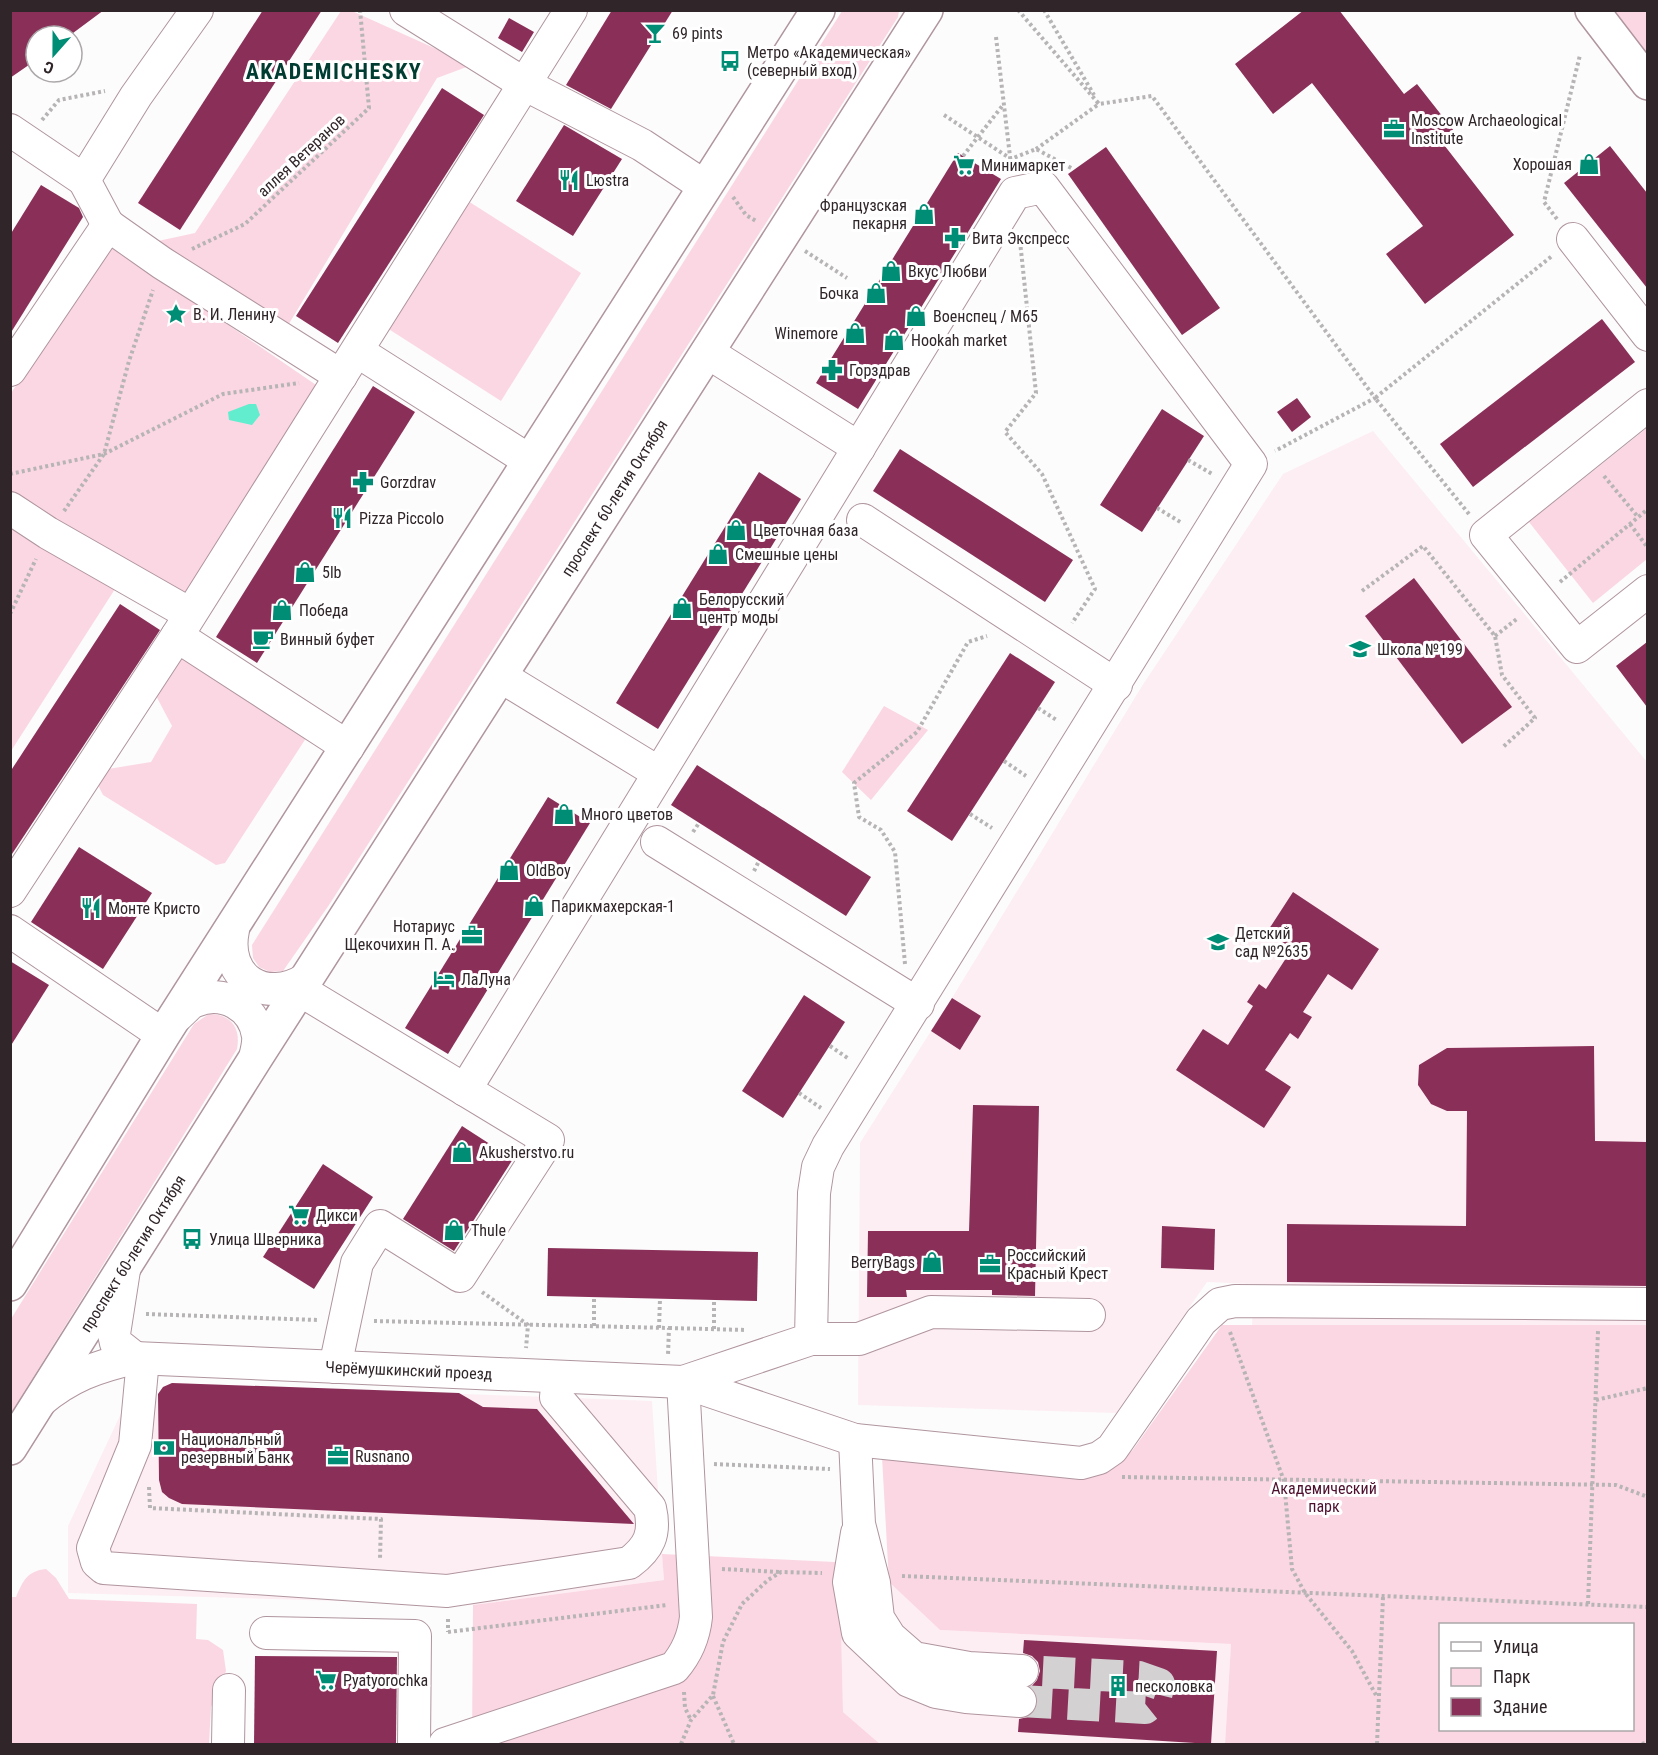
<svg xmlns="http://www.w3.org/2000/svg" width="1658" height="1755" viewBox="0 0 1658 1755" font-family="'Roboto Condensed',sans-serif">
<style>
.built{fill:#fdeef3}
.green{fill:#fbd7e3;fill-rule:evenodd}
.water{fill:#61edce}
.building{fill:#8a3058}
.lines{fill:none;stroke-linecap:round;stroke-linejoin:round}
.minor-tunnel{stroke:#d3d1d2;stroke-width:32;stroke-dasharray:32 16;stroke-linecap:butt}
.minor-casing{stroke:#b0959e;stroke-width:34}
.major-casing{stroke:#b0959e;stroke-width:36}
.path{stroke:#b7b4b5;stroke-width:4;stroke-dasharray:3 3;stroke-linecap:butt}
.minor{stroke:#fff;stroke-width:32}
.major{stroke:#fff;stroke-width:33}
.labels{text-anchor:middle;stroke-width:6;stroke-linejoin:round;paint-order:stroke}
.poi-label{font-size:16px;fill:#30262a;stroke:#fff;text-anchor:start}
.street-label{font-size:16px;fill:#30262a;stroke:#fff}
.park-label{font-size:16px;fill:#4d0f2d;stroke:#fff}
.district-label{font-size:22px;font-weight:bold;letter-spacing:1.5px;fill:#003c31;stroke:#fff}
</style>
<rect width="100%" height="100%" fill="#fcfcfc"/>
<g class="built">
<path d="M1373,431L1647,762V1325H1252L1254,1284L1207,1282L1116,1413L858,1405L860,1143L931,1031L960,1050L981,1016L952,998L1142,686L1283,474Z"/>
<path d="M172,1383L652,1401L664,1580L473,1605L68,1593V1526L125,1405L155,1406L157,1395L163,1387Z"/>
<path d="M889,1582L940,1630L1231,1644L1225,1744H880L843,1712L840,1584Z"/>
</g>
<g class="green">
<path d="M341,11H352L472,65L437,78L287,327L158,241L195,233Z"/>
<path d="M842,11H899L898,17L329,905L283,971L270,972L259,967L253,958L252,945Z"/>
<path d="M1611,11H1647V57Z"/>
<path d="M468,201L581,273L501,401L387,328Z"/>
<path d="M113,246L319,387L184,599L11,491V393Z"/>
<path d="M1647,428V559L1593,603L1529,522Z"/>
<path d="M10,521L115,589L11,751Z"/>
<path d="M174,648L310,732L225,863L216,865L103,795L98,785L108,769L151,762L172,726L154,692Z"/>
<path d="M884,706L928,730L871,800L842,772Z"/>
<path d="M209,1014C231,1014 241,1028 237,1049L11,1413V1319L194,1024Z"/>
<path d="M1222,1325H1647V1744H1225L1231,1644L940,1630L889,1582L882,1457L1115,1462L1132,1451ZM1440,1624H1632V1730H1440Z"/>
<path d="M662,1554L835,1562L840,1584L843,1712L880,1744H472L473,1605L664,1580Z"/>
<path d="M46,1569L56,1578L69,1599L197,1604L196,1639L208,1640L223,1650L226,1671L211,1707L209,1744H11V1597H16C23,1581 27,1571 46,1569Z"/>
</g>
<path class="water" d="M249,404H256L260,415L252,425L229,420L228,412Z"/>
<g class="building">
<path d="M10,10H104L69,36H36V60L10,78Z"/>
<path d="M263,10H322L180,230L138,203Z"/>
<path d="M612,10H673L611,109L566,85Z"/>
<path d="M1304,10H1339L1404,94L1417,84L1454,131L1441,141L1514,235L1425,304L1386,254L1423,226L1312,83L1273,114L1235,64Z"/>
<path d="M509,18L534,32L522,52L498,38Z"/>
<path d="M442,88L484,115L338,343L296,316Z"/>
<path d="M564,125L622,159L573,236L516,201Z"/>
<path d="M1610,146L1647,193V288L1564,183Z"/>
<path d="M1106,147L1220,308L1182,335L1068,174Z"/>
<path d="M958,153L1001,179L858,409L816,383Z"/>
<path d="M41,185L79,208L83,217L10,334V235Z"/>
<path d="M1602,319L1635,362L1473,487L1440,444Z"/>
<path d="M373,386L415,412L257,663L216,637Z"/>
<path d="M1297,398L1311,417L1292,432L1277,412Z"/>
<path d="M1162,409L1204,436L1142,532L1100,505Z"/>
<path d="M900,449L1073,560L1045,602L873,491Z"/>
<path d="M759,472L801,499L658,729L616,703Z"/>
<path d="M1414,578L1512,707L1462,744L1365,616Z"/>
<path d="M120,604L160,630L10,857V772Z"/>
<path d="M1647,642V707L1616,666Z"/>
<path d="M1010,653L1055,682L952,841L907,811Z"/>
<path d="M697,765L871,877L846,916L671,805Z"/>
<path d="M548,797L590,823L448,1054L405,1028Z"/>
<path d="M79,847L152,893L103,969L31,922Z"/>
<path d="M1293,892L1379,949L1352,990L1328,974L1303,1012L1312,1017L1298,1039L1290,1033L1265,1070L1291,1087L1264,1128L1176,1070L1203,1029L1228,1045L1253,1006L1247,1002L1259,984L1266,989L1292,949L1267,932Z"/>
<path d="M10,961L49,985L10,1047Z"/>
<path d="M804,995L845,1022L783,1118L742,1091Z"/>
<path d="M952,998L981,1016L960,1050L931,1031Z"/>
<path d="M1594,1046L1595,1141L1647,1142V1286L1287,1282V1224L1466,1226L1467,1111H1447L1431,1104L1418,1085L1419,1065L1447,1048Z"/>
<path d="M973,1105L1039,1106L1035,1296L992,1295V1290H906L907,1297H867L868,1231H969Z"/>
<path d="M462,1126L513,1159L454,1251L403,1219Z"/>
<path d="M323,1164L373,1197L314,1289L263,1257Z"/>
<path d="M1162,1226L1215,1229L1214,1270L1161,1268Z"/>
<path d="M548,1248L758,1252L757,1301L547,1296Z"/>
<path d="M172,1383L459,1393L483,1407L537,1409L634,1524L182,1504L169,1498L162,1492L159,1480L158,1394L163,1387Z"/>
<path d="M1024,1640L1217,1651L1211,1744L1018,1732L1019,1719L1028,1717L1035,1711L1038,1702L1031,1687L1037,1680L1040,1671L1038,1662L1032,1656L1023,1653Z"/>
<path d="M255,1656L397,1657L396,1744H254Z"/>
</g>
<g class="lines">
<path class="minor-tunnel" d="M1020,1701L1145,1708L1155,1700L1159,1684L1139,1677L1022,1671"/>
<defs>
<g id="minor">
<path d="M406,10L526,85L642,145L704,186"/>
<path d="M10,130L84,180"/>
<path d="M108,225L84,180L136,96L197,10"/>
<path d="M1573,239L1648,335"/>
<path d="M357,351L530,461"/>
<path d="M707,352L859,448"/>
<path d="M10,370L108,225L162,263L341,376"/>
<path d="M1648,405L1486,535L1577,647L1648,591"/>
<path d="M10,508L48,533L190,614"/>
<path d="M863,520L1116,685"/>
<path d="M177,636L348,747"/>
<path d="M500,676L659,773"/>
<path d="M657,842L918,1004"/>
<path d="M10,891L177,636L571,10"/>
<path d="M233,930C223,978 265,1005 306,979"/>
<path d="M10,931L163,1035"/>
<path d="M300,990L548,1140L460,1276L380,1226L357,1263L335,1367"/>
<path d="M177,1016C183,1011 189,1003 195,1001C223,989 254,1006 258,1036C259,1043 256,1052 255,1059"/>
<path d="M465,1090L1015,193L1043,187L1251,464L828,1146L818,1167L814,1193L811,1339L683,1382"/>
<path d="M124,1270L114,1334L116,1343L135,1358"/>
<path d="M811,1339H859L931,1312L1089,1315"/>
<path d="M143,1359L135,1445L93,1548L97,1562L104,1568L447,1591L629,1563C649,1548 656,1534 650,1508L556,1397L558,1378"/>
<path id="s1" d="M39,1402C68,1377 97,1366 135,1358L683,1382L855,1440L1081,1463L1099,1458L1112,1449L1201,1321L1220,1304L1235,1301L1648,1304"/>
<path d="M855,1440L859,1524L874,1583L878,1618L890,1637L914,1658L969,1668L1022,1671"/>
<path d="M857,1533L849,1582L858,1633L909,1681L936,1692L966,1697L1020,1701"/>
<path d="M266,1633L415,1636L414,1744"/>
<path d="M228,1744L229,1690"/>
<path d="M445,1744L674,1668C687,1653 694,1636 696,1617L683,1382"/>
</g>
<g id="major">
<path d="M1592,10L1648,83"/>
<path d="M10,1284L163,1035L818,10"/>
<path id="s2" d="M10,1448L255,1059L926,10"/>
</g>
</defs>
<use href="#minor" class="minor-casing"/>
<use href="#major" class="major-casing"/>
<g class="path">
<path d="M1018,10L1099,104L1152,96L1375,398L1275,451"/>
<path d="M1044,10L1094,95"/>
<path d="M996,37L1011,165"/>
<path d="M944,115L1011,159L1036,149L1073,169"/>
<path d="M42,120L59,100L105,91"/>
<path d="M1036,149L1099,104L1097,102"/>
<path d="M963,156L1003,105"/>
<path d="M733,197L746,215L756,221"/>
<path d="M1557,219L1544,202L1580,55"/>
<path d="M1020,241L1036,393L1005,432L1042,474L1095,589L1072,623"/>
<path d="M192,249L245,224L369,108L360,10"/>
<path d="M805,251L847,278"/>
<path d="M1188,460L1214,475"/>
<path d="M10,474L104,454L223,394L299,383"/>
<path d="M1604,476L1638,517"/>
<path d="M1157,508L1182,523"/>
<path d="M64,511L104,454L129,361L153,290"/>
<path d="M1469,514L1375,398L1552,256"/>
<path d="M1630,524L1648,548"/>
<path d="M1560,582L1648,509"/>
<path d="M1362,591L1423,546L1495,636L1502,675L1535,718L1502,748"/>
<path d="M10,614L36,559"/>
<path d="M1495,636L1518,618"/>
<path d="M1038,708L1058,721"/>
<path d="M1004,761L1026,776"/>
<path d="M970,814L992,828"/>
<path d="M693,832L699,823"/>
<path d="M754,871L759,861"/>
<path d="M905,964L895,852L881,830L859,817L854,783L917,732L968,642L987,636"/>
<path d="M830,1046L849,1059"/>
<path d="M799,1093L821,1108"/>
<path d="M482,1292L528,1325L526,1348"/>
<path d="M146,1314L318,1320"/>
<path d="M374,1321L669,1328L668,1355"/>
<path d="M594,1326V1298"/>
<path d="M659,1328L660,1299"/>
<path d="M669,1328L746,1330"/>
<path d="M714,1329V1300"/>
<path d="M1230,1332L1284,1481L1292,1569L1305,1593L1352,1651L1377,1697"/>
<path d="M1596,1400L1648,1388"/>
<path d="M714,1464L830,1469"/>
<path d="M1122,1477L1616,1485L1648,1497"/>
<path d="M149,1487L150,1508L381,1519L380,1559"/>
<path d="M722,1569L780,1572"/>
<path d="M902,1576L1648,1607"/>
<path d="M1588,1604L1598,1331"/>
<path d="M448,1619V1632"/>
<path d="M448,1632L667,1605"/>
<path d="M684,1692L685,1708L691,1720"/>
<path d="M713,1696L734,1744"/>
<path d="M681,1744L691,1720L713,1695L723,1642L742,1604L768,1580L781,1572L822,1573"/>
<path d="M1377,1744L1383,1597"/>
<path d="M1642,1744L1648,1742"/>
</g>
<use href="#minor" class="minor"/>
<use href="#major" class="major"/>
</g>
<defs>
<symbol id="bar-bare" viewBox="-9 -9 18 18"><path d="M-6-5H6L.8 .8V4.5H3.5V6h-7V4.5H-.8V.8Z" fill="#008d76" stroke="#fff" stroke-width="2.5" paint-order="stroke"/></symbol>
<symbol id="bus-bare" viewBox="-9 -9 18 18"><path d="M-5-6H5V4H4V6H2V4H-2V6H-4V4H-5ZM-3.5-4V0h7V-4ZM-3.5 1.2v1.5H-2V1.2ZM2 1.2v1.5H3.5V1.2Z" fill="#008d76" stroke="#fff" stroke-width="2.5" paint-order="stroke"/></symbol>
<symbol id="office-bare" viewBox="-9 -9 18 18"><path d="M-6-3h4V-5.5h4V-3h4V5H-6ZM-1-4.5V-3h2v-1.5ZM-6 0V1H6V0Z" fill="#008d76" stroke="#fff" stroke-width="2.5" paint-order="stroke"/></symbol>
<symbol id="shop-bare" viewBox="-9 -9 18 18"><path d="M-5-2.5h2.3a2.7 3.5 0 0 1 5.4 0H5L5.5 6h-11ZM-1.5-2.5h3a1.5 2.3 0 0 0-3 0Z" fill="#008d76" stroke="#fff" stroke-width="2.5" paint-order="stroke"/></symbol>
<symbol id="supermarket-bare" viewBox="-9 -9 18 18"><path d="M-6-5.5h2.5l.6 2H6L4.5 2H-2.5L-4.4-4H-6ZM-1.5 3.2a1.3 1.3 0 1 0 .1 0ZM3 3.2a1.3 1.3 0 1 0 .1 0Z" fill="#008d76" stroke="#fff" stroke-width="2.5" paint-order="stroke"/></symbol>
<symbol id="restaurant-bare" viewBox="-9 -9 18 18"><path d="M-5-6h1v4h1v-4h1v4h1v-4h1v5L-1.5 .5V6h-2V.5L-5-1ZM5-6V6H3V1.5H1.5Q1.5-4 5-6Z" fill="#008d76" stroke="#fff" stroke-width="2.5" paint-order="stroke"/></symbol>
<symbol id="pharmacy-bare" viewBox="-9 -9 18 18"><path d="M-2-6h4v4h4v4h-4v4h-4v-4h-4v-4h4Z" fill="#008d76" stroke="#fff" stroke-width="2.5" paint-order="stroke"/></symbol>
<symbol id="sight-bare" viewBox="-9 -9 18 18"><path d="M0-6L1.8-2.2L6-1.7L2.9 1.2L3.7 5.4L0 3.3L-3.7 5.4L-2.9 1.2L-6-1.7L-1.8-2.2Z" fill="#008d76" stroke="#fff" stroke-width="2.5" paint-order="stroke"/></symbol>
<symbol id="cafe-bare" viewBox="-9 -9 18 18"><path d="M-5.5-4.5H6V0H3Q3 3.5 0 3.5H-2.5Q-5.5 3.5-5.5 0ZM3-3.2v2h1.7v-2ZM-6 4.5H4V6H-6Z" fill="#008d76" stroke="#fff" stroke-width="2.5" paint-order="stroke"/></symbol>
<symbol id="school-bare" viewBox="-9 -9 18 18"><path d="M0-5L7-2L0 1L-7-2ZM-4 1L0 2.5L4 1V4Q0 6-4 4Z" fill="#008d76" stroke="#fff" stroke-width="2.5" paint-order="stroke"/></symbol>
<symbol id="hotel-bare" viewBox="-9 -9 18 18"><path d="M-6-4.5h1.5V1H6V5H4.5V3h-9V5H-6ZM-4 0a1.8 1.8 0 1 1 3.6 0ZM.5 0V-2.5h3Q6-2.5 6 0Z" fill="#008d76" stroke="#fff" stroke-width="2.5" paint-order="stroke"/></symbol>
<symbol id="bank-bare" viewBox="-9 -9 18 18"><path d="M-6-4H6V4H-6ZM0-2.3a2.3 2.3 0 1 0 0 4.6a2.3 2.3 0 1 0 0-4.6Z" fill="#008d76" stroke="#fff" stroke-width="2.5" paint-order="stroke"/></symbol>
<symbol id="building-bare" viewBox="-9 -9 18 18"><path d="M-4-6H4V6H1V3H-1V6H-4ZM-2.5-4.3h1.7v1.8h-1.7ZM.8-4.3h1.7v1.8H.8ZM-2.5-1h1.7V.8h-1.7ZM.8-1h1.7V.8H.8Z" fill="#008d76" stroke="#fff" stroke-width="2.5" paint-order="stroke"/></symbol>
</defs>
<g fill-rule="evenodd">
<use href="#bar-bare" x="640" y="18" width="30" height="30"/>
<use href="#bus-bare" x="715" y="46" width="30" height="30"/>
<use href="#office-bare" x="1379" y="114" width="30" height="30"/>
<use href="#shop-bare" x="1574" y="149" width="30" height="30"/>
<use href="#supermarket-bare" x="949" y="150" width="30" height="30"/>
<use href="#restaurant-bare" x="554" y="165" width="30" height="30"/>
<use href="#shop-bare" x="909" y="199" width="30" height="30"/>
<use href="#pharmacy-bare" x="940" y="223" width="30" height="30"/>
<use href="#shop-bare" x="876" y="256" width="30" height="30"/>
<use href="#shop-bare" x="861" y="278" width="30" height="30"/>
<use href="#sight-bare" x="161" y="299" width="30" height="30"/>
<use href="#shop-bare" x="901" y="301" width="30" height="30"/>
<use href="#shop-bare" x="840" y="318" width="30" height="30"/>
<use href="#shop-bare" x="879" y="325" width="30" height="30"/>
<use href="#pharmacy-bare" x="817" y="355" width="30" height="30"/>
<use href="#pharmacy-bare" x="348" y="467" width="30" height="30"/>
<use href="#restaurant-bare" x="327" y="503" width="30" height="30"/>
<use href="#shop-bare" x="721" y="515" width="30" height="30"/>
<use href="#shop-bare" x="703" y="539" width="30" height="30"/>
<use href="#shop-bare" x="290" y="557" width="30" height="30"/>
<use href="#shop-bare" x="667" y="593" width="30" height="30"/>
<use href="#shop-bare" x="267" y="595" width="30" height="30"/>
<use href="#cafe-bare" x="248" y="624" width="30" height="30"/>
<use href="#school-bare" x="1345" y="634" width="30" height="30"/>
<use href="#shop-bare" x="549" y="799" width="30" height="30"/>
<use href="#shop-bare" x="494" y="855" width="30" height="30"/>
<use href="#shop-bare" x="519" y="891" width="30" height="30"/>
<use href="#restaurant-bare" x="76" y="893" width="30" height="30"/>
<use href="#office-bare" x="457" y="920" width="30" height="30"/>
<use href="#school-bare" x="1203" y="927" width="30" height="30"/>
<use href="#hotel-bare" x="429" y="964" width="30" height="30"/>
<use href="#shop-bare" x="447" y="1137" width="30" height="30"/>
<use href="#supermarket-bare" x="284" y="1200" width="30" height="30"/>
<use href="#shop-bare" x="439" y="1215" width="30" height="30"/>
<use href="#bus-bare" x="177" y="1224" width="30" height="30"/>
<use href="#shop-bare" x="917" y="1247" width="30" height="30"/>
<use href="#office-bare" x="975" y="1249" width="30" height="30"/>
<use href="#bank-bare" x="149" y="1433" width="30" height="30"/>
<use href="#office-bare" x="323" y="1441" width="30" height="30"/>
<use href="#supermarket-bare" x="311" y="1665" width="30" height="30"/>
<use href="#building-bare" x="1103" y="1671" width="30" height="30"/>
</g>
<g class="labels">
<g class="poi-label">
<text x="672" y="39">69 pints</text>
<text x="747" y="58">Метро «Академическая»<tspan x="747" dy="18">(северный вход)</tspan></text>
<text x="1411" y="126">Moscow Archaeological<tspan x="1411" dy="18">Institute</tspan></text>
<text x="1572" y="170" text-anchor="end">Хорошая</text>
<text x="981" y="171">Минимаркет</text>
<text x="586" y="186">Lюstra</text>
<text x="907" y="211" text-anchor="end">Французская<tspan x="907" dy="18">пекарня</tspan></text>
<text x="972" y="244">Вита Экспресс</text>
<text x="908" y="277">Вкус Любви</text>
<text x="859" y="299" text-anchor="end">Бочка</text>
<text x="193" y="320">В. И. Ленину</text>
<text x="933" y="322">Военспец / М65</text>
<text x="838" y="339" text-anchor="end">Winemore</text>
<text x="911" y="346">Hookah market</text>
<text x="849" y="376">Горздрав</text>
<text x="380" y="488">Gorzdrav</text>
<text x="359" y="524">Pizza Piccolo</text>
<text x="753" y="536">Цветочная база</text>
<text x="735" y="560">Смешные цены</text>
<text x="322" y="578">5lb</text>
<text x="699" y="605">Белорусский<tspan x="699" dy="18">центр моды</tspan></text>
<text x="299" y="616">Победа</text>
<text x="280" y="645">Винный буфет</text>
<text x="1377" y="655">Школа №199</text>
<text x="581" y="820">Много цветов</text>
<text x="526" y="876">OldBoy</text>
<text x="551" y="912">Парикмахерская-1</text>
<text x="108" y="914">Монте Кристо</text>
<text x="455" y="932" text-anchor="end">Нотариус<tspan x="455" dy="18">Щекочихин П. А.</tspan></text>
<text x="1235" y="939">Детский<tspan x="1235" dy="18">сад №2635</tspan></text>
<text x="461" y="985">ЛаЛуна</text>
<text x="479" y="1158">Akusherstvo.ru</text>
<text x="316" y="1221">Дикси</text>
<text x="471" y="1236">Thule</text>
<text x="209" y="1245">Улица Шверника</text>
<text x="1007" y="1261">Российский<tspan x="1007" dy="18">Красный Крест</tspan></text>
<text x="915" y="1268" text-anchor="end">BerryBags</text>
<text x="181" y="1445">Национальный<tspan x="181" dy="18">резервный Банк</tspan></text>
<text x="355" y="1462">Rusnano</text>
<text x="343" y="1686">Pyatyorochka</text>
<text x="1135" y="1692">песколовка</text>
</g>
<g class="street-label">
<text transform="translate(301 155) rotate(-43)" y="6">аллея Ветеранов</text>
<text dy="6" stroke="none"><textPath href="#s2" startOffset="1126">проспект 60-летия Октября</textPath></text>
<text dy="6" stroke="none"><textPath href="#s2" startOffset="230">проспект 60-летия Октября</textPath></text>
<text dy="6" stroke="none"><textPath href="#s1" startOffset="381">Черёмушкинский проезд</textPath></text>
</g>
<g class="park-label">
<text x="1324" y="1494">Академический<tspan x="1324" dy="18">парк</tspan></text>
</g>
<g class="district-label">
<text x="334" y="79">AKADEMICHESKY</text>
</g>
</g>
<rect width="1658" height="1755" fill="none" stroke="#30262a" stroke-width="24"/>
<rect x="1439" y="1623" width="195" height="108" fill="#ffffff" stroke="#aca8aa" stroke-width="1.5"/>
<rect x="1451" y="1642" width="30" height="9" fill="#ffffff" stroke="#aca8aa" stroke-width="1.5"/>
<text x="1493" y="1653" font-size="18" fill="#30262a">Улица</text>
<rect x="1451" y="1668" width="30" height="18" fill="#fbd7e3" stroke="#aca8aa" stroke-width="1.5"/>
<text x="1493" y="1683" font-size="18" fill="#30262a">Парк</text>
<rect x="1451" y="1698" width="30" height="18" fill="#8a3058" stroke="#aca8aa" stroke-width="1.5"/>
<text x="1493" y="1713" font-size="18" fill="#30262a">Здание</text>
<g transform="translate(54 54) rotate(201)"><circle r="28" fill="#ffffff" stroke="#aca8aa" stroke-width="1.5"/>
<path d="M0-4.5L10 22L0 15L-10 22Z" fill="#008d76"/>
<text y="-9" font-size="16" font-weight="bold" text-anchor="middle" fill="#30262a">С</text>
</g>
</svg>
